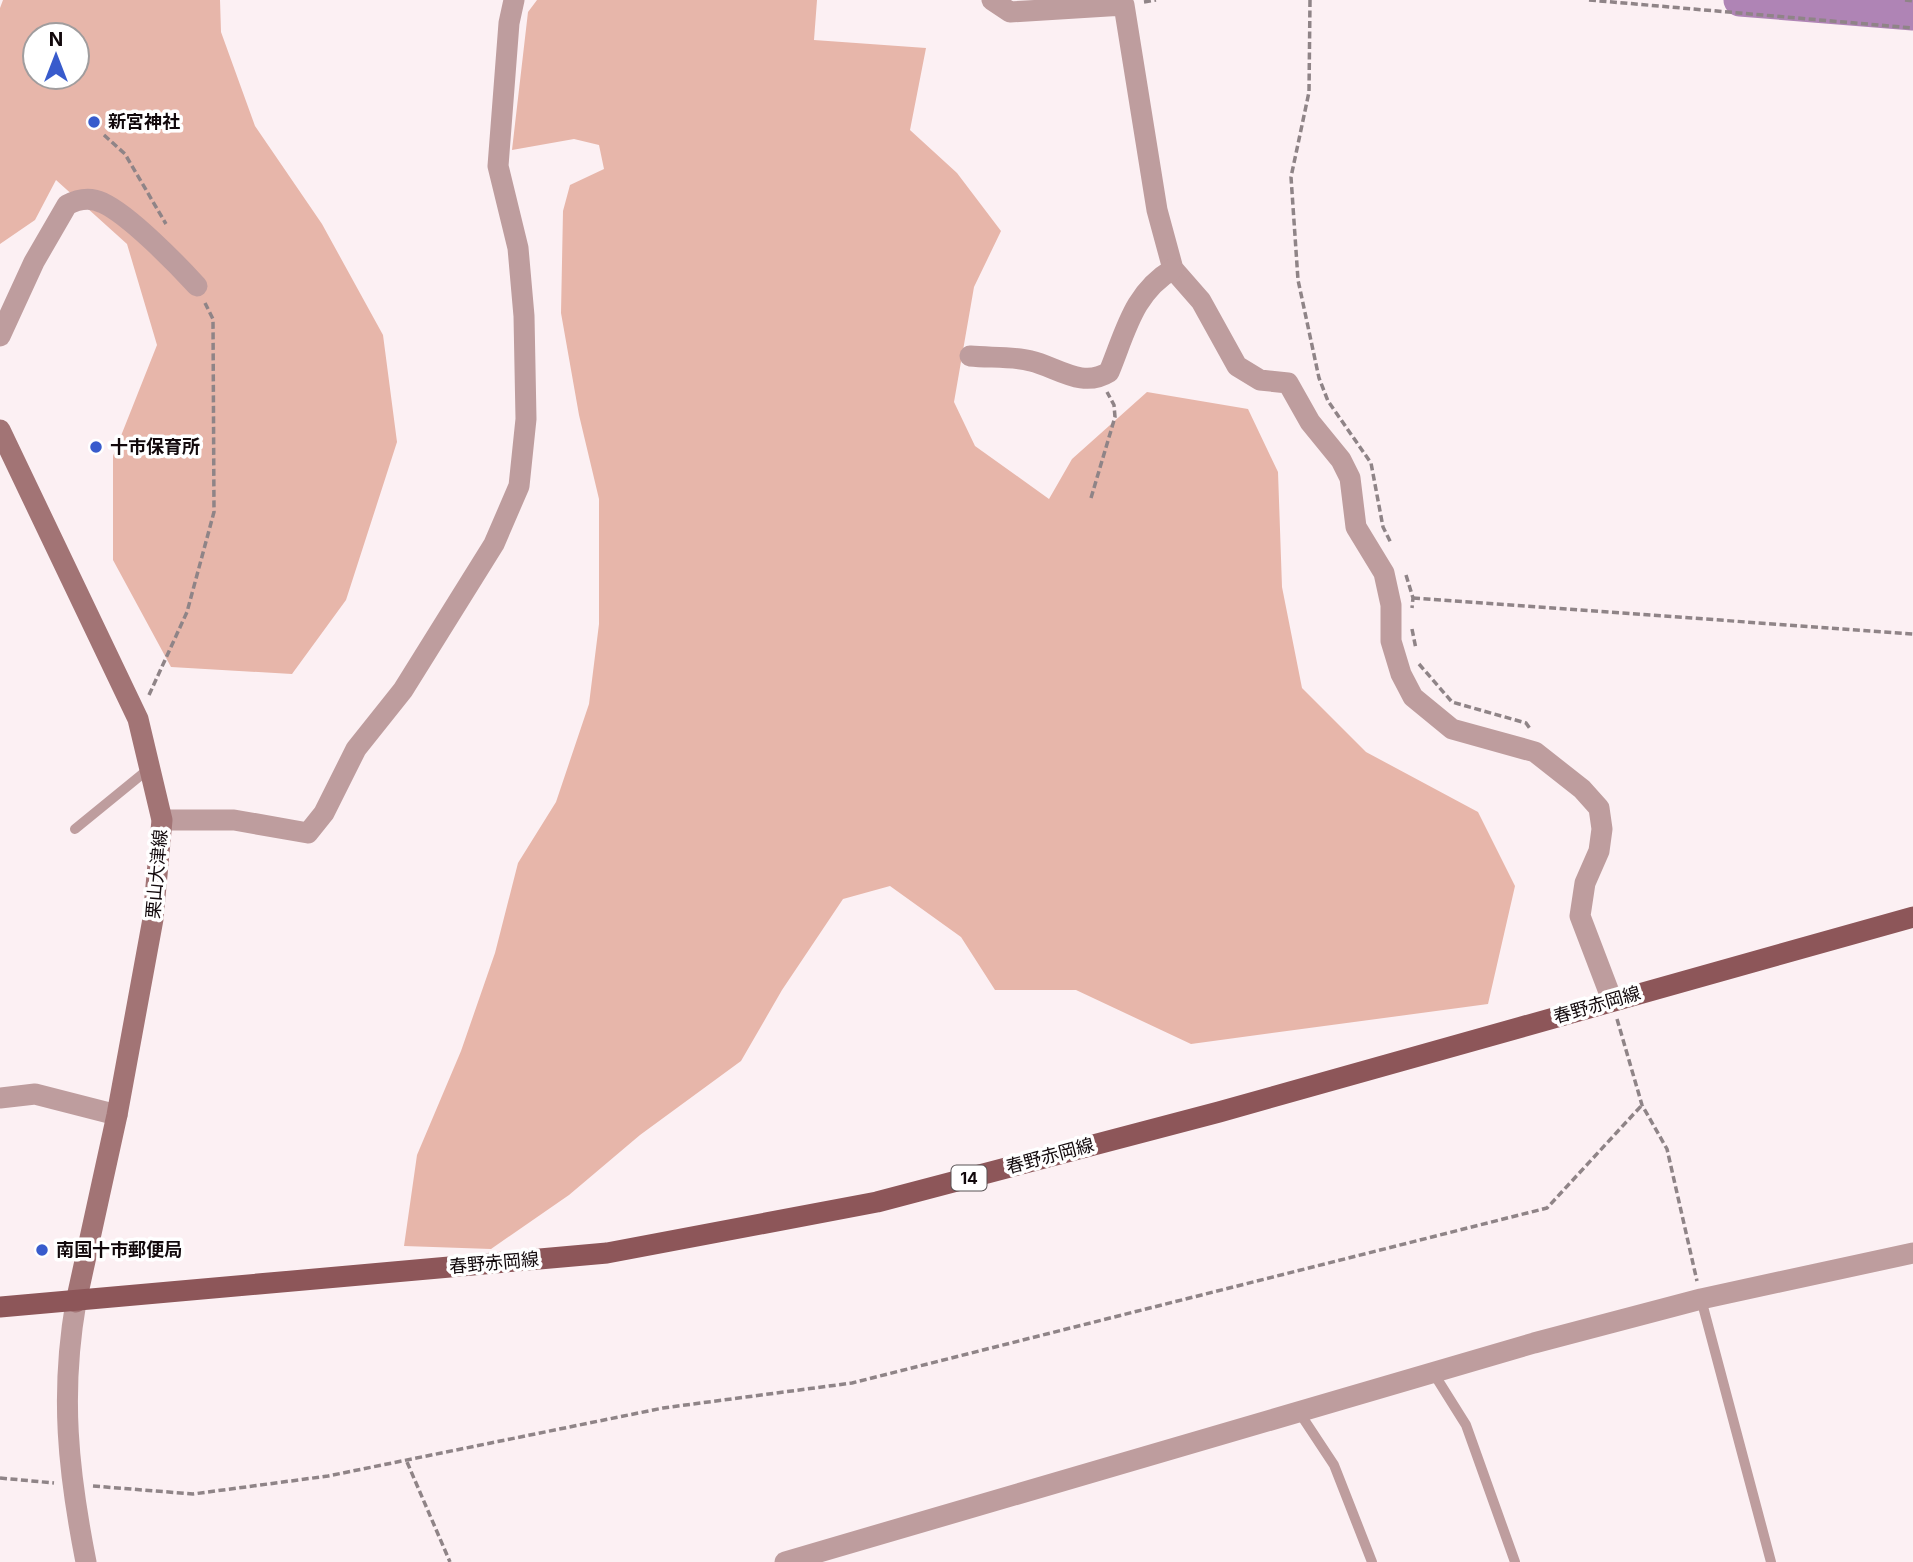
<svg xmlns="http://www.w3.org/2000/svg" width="1913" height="1562" viewBox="0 0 1913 1562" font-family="Inter,'Noto Sans JP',sans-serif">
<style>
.green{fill:#e7b6aa;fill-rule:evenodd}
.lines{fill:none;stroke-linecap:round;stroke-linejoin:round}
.river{stroke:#af84b5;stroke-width:33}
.path{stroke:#8f8487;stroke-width:3.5;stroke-dasharray:7 3.5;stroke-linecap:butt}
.service{stroke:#be9d9e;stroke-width:10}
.minor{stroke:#be9d9e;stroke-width:21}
.tertiary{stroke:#be9d9e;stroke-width:21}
.secondary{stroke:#a27475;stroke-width:21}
.primary{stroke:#8d5659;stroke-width:21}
.poi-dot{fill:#385bcc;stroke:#fff;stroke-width:2.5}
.labels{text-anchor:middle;stroke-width:7;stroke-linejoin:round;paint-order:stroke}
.shield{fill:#fff;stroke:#595355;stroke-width:2}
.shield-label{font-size:16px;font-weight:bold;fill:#12090c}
.poi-label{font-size:18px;font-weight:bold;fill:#12090c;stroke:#fff;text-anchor:start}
.street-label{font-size:18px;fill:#12090c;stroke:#fff}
</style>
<rect width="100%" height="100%" fill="#fcf0f3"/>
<g class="green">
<path d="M3,0H220L221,32L255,126L322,224L383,335L397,442L346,600L292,674L171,667L113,560V456L157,345L127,244L56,180L35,220L0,244V8ZM35,35H77V77H35Z"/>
<path d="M537,0H817L814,40L926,48L910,130L957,173L1001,231L974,287L954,402L975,446L1049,499L1072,459L1147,392L1248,409L1278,472L1282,587L1302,688L1366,752L1478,812L1515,886L1488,1004L1191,1044L1076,990H995L961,937L890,886L843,899L782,990L741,1061L640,1135L569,1195L491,1249L404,1246L417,1155L461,1051L495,953L518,863L556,802L589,704L599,624V499L579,415L561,313L563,211L570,185L604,169L599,145L574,139L512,150L528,12Z"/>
</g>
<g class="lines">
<path class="river" d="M1740,0L1913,14"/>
<g class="path">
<path d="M1310,0L1309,92L1291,177L1298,280L1319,378L1328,401L1371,463L1383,527L1391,543"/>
<path d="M1589,0L1913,28"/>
<path d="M1905,0L1913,1"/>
<path d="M1144,2L1156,0"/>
<path d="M104,135L125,154L166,224"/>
<path d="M1091,498L1115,417L1114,405L1107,392"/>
<path d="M1406,575L1413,598L1412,608"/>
<path d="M1413,598L1913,634"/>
<path d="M1412,629L1416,649"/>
<path d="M1419,664L1452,702L1526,723L1531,730"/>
<path d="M149,695L187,612L214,512L213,319L205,303"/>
<path d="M1617,1019L1642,1105L1667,1149L1697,1281"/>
<path d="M407,1462L450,1562"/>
<path d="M0,1478L54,1483"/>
<path d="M93,1486L193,1494L328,1476L663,1408L852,1383L1547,1208L1642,1105"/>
</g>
<g class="service">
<path d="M75,829L151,767"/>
<path d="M1701,1299L1771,1562"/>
<path d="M1434,1374L1466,1425L1515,1562"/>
<path d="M1299,1412L1334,1465L1372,1562"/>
</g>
<g class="minor">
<path d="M992,0L1010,12L1124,5L1157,210L1173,269L1201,301L1237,366L1260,380L1288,383L1310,422L1341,460L1350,478L1356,527L1384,573L1391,605V641L1401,674L1413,697L1452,729L1535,752L1582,789L1599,808L1602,829L1599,851L1585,883L1580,916L1612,1000"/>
<path d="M0,336L34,262L67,205C78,199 91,197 103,203C129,215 176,263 197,286"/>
<path d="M970,356C989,358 1012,356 1031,361C1057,367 1082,389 1109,372C1126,331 1133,293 1173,269"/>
<path d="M162,820H234L308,833L324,813L356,749L403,690L494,544L519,486L526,419L524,316L518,248L498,166L509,23L514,0"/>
<path d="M0,1098L35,1094L117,1115"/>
<path d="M76,1302C60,1394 68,1471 86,1562"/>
</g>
<path class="tertiary" d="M785,1562L1534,1343L1701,1299L1913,1253"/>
<path class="secondary" d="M0,430L138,719L162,820L153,919L117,1115L76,1302"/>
<path class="primary" d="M0,1307L607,1253L877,1202L1219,1112L1913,917"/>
</g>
<g class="poi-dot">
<circle cx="94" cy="122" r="7"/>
<circle cx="96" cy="447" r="7"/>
<circle cx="42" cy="1250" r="7"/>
</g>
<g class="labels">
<rect class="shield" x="951.5" y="1165.5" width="35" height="25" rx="5"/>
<g class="shield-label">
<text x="969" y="1184">14</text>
</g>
<g class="poi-label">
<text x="108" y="128">新宮神社</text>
<text x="110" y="453">十市保育所</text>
<text x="56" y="1256">南国十市郵便局</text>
</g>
<g class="street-label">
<text transform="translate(157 874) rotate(-85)" y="6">栗山大津線</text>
<text transform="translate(1597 1005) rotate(-16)" y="6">春野赤岡線</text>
<text transform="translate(1050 1156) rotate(-15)" y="6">春野赤岡線</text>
<text transform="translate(494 1263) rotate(-5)" y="6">春野赤岡線</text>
</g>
</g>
<g transform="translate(56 56)"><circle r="33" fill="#ffffff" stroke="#a09d9e" stroke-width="2"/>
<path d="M0-5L12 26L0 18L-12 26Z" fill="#385bcc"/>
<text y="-10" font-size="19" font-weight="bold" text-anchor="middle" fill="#12090c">N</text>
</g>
</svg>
